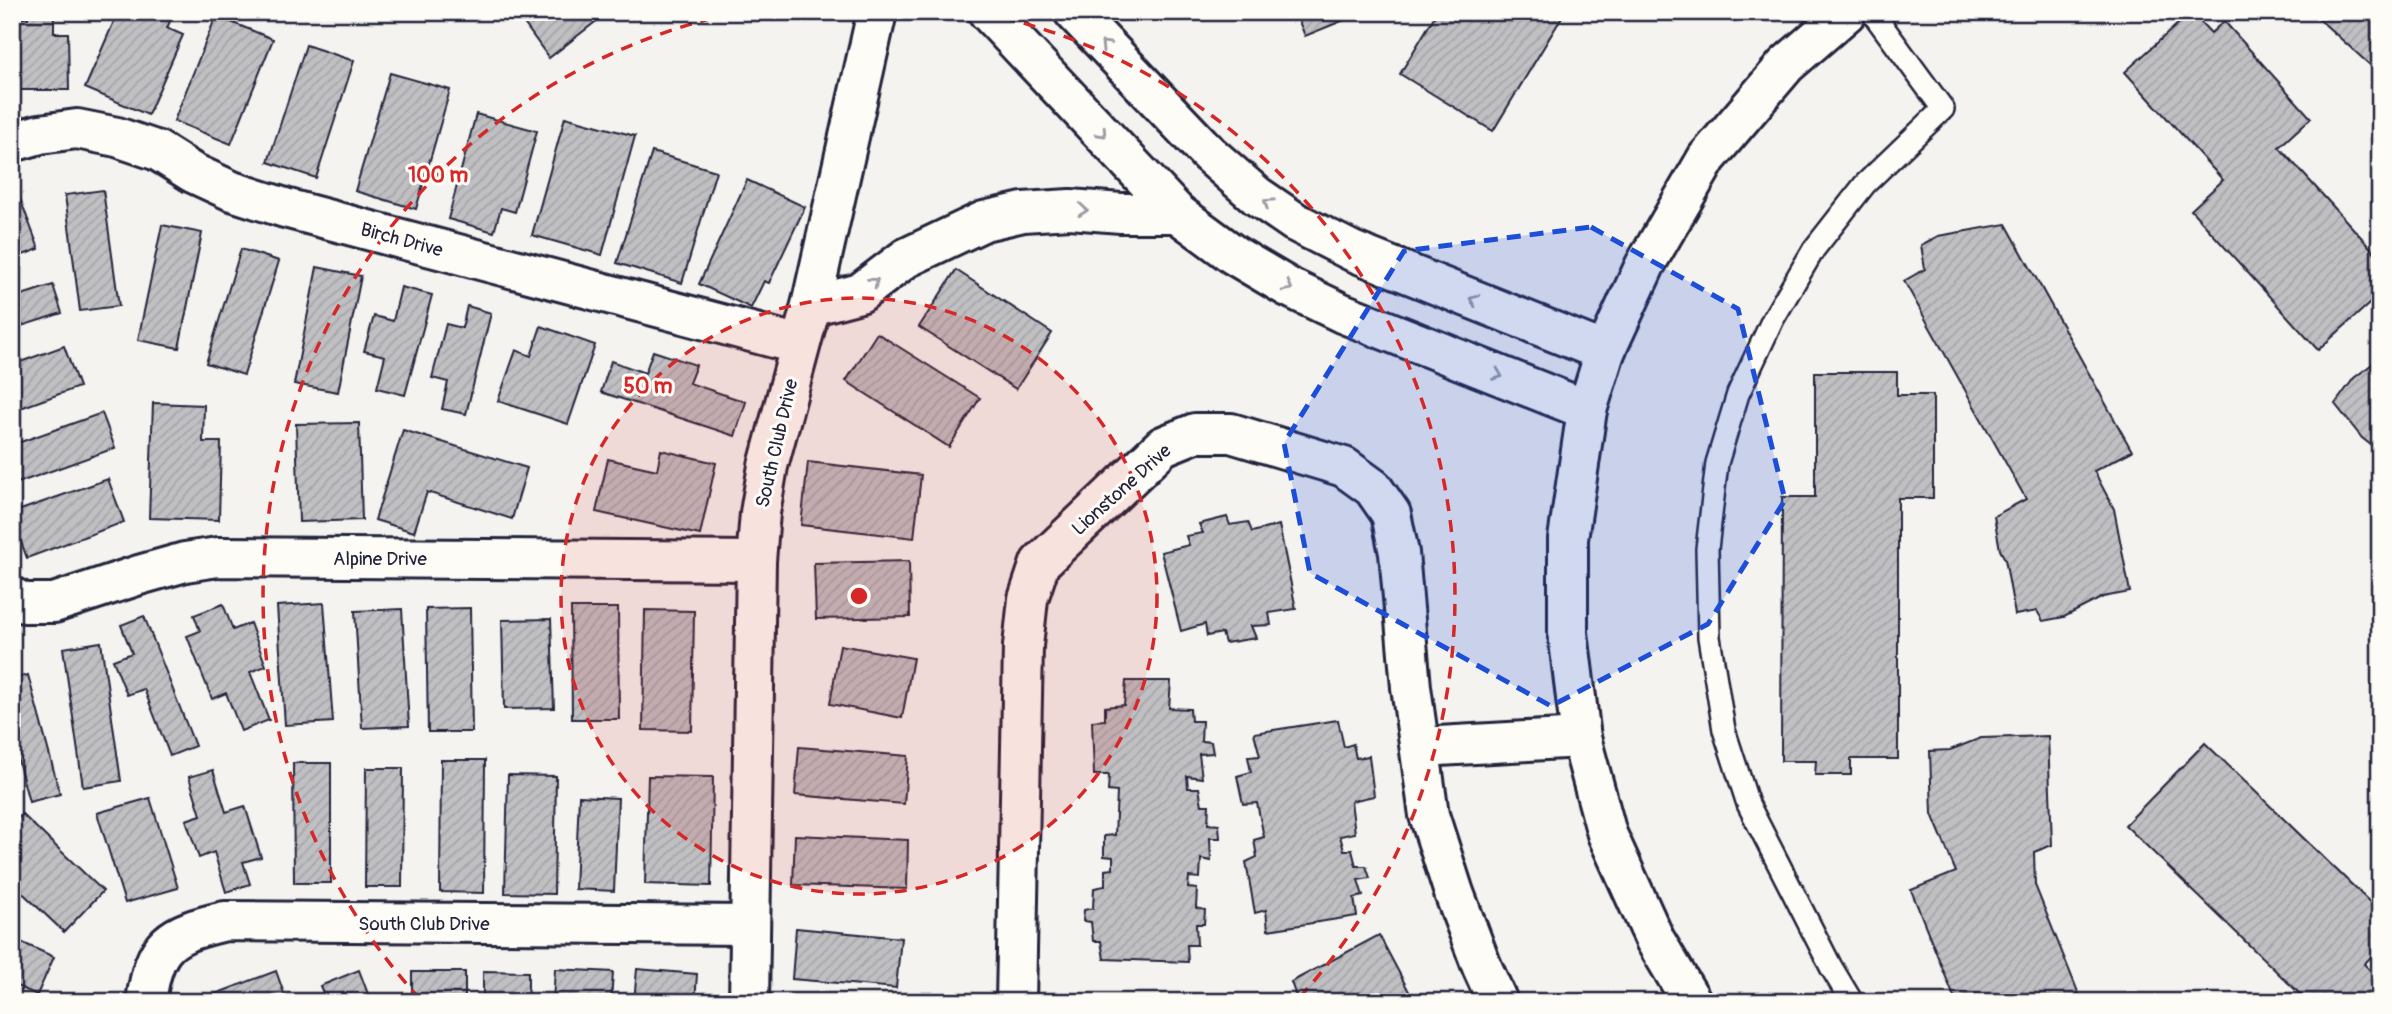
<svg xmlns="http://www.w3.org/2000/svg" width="2392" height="1014" viewBox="0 0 2392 1014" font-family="Pangolin,sans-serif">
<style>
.building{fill:url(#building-hatch);stroke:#22223b;stroke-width:2}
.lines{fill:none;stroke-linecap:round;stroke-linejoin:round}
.service-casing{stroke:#22223b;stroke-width:26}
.minor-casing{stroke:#22223b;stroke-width:44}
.secondary-casing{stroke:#22223b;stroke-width:44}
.service{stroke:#fdfcf7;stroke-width:21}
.minor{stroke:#fdfcf7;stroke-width:38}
.secondary{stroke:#fdfcf7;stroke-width:38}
.oneway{stroke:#9a9aa2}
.marked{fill:#1d4ed8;fill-opacity:0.2;stroke:#1d4ed8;stroke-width:5;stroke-dasharray:14 9;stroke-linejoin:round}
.ring{fill:none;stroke:#d62828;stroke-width:3.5;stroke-dasharray:12 9}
.labels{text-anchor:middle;stroke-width:6;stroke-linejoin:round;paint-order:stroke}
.street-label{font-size:19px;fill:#22223b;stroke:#fdfcf7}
.centre{fill:#d62828;stroke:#fdfcf7;stroke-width:3.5}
.ring-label{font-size:21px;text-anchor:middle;font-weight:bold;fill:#d62828;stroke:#fdfcf7;stroke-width:6;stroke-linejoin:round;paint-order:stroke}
</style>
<defs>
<pattern id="building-hatch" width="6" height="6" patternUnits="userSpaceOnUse" patternTransform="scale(1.75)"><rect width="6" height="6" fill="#c0bfc2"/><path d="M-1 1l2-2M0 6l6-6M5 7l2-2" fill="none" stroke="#a5a4a8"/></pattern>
</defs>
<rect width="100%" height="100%" fill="#f4f3ef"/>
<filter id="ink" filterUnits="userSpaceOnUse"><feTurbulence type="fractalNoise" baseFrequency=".0143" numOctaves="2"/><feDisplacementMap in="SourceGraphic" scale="14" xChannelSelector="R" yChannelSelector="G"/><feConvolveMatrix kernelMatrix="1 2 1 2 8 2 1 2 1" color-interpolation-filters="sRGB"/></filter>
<g filter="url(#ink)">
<g class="building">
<path d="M28,12H54V33H68L69,90H12V18H28Z"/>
<path d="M118,12H174L167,28L183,35L148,115L85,88Z"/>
<path d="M516,12H608L549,58Z"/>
<path d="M1295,12H1364L1305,36Z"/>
<path d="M1437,12H1565L1493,131L1400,74Z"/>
<path d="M2191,12L2211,33L2224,21L2311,118L2279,147L2380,258V294L2318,350L2191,210L2223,180L2125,72Z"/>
<path d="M2311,12H2380V74Z"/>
<path d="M216,16L273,39L231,144L174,121Z"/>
<path d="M306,45L354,61L316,178L268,162Z"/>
<path d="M390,73L450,90L416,209L355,191Z"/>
<path d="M476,114L537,131L515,212L501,208L494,232L448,219Z"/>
<path d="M565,117L635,136L602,255L532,235Z"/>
<path d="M652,152L716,171L682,283L617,263Z"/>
<path d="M747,180L805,207L769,283L764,281L751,308L699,284Z"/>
<path d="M16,188L39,249L12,259V189Z"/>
<path d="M103,190L119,306L80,311L65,195Z"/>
<path d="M2006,224L2132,451L2094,471L2114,509L2130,592L2103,597L2064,617L2043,621L2037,611L2015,615L2005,559L2000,550L1994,516L2026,499L1904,281L1925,269L1921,245L1938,236Z"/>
<path d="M162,225L202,233L179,348L138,340Z"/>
<path d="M241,249L279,261L244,375L206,363Z"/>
<path d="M317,267L361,276L338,392L294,384Z"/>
<path d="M956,270L1052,333L1016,389L919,327Z"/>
<path d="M53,285L62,313L12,329V298Z"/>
<path d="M401,287L432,295L405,395L377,388L385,356L364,351L374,316L393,321Z"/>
<path d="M467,306L491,313L466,414L442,409L448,382L432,378L446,324L462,328Z"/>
<path d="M541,326L595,345L568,424L498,401L516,350L531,356Z"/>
<path d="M877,333L980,398L949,447L846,381Z"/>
<path d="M64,346L79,387L12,411V365Z"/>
<path d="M653,351L696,365L689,383L746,402L735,436L601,392L611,361L645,373Z"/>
<path d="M2380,358V452L2362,438L2335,404L2354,378Z"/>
<path d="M1815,372H1897V395H1933V498H1898V759H1851V775H1815L1816,761H1781L1782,497H1815Z"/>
<path d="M153,403L204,405L203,442H221L219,520L149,518Z"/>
<path d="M102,413L115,448L12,485V445Z"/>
<path d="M359,423L362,520L299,522L296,424Z"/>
<path d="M403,430L527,468L512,519L427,492L414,532L375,520Z"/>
<path d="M661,450L716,463L700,535L596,512L608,459L657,470Z"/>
<path d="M808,462L921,475L914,538L801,525Z"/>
<path d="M108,479L124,522L27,558L12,518V513Z"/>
<path d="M1227,517L1230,525L1248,522L1252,532L1279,525L1296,609L1269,613L1271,625L1251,626L1256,638L1225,643L1222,633L1207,636L1205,624L1181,631L1161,552L1189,545L1186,536L1203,533L1199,524Z"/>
<path d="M909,561L910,617L816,619L814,563Z"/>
<path d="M324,603L333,722L285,725L277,606Z"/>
<path d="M223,604L233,630L250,623L266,666L250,672L269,720L241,731L226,693L212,699L187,636L200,631L194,615Z"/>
<path d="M470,608L472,732H428L426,609Z"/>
<path d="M571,608H618L619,719H572Z"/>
<path d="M402,609L409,726L362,728L355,611Z"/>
<path d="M645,610L694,611L692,731L643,730Z"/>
<path d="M144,616L195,746L170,756L144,689L127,695L113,660L132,653L121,625Z"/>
<path d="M551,619L554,708L504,709L502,620Z"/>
<path d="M101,642L121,781L83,787L63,648Z"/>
<path d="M840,645L913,658L902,718L830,704Z"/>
<path d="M28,675L60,794L29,802L12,738V679Z"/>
<path d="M1126,681H1171L1169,708L1190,709L1191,721H1202L1201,741L1211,742L1213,753L1199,754L1202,778L1187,776L1188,788H1199L1202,805H1209L1208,824L1219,825L1220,838H1210L1211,861L1201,859L1200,878L1189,877L1188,888L1197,889L1196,908L1205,910L1204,924H1196L1197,945H1187L1188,962L1104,959L1101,941H1093L1091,922L1083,921L1084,910L1093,908L1094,888L1105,886V870L1113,869V857L1104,856V836L1115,835L1117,792L1108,791L1109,775H1094L1092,721L1105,720V707L1124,705Z"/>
<path d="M1338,720L1344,747L1353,744L1356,758L1369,756L1374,796L1351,801L1355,833L1340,836L1344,850H1352L1356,866H1366L1370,878L1358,880L1363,896L1354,898L1357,916L1268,930L1266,910L1255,913L1246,862L1257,857L1254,840L1264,837L1257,803L1243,804L1237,776L1251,772L1248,757L1260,756L1254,733Z"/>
<path d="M2048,736L2052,845L2034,852L2035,885L2082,1002H1956L1911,890L1956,872L1932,814L1930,751L1950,750L1981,738Z"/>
<path d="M2205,743L2380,912V948L2364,964L2380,980V1002H2303L2305,999L2125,825Z"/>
<path d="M799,747L908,756L904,804L795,795Z"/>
<path d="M441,760H485L484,893L440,892Z"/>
<path d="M293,763H331V883H294Z"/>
<path d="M366,768H403L402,887H365Z"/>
<path d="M213,770L226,812L245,806L261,857L243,862L250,884L226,892L214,852L199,858L186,820L201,815L189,777Z"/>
<path d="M508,775L556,776L554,894L505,893Z"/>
<path d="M648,776L713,777L711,886L645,884Z"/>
<path d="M579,796L618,798L614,891L575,889Z"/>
<path d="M150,798L178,888L125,903L97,813Z"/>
<path d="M22,814L103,891L64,932L12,883V825Z"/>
<path d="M795,835L908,840L907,889L793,885Z"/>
<path d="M796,928L901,938L896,988L792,979Z"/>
<path d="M1379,935L1413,999L1406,1002H1298L1291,982Z"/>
<path d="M12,938L54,957L37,995L12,984Z"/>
<path d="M555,969L613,972L611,1002H553Z"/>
<path d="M637,969L697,974L695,1002H634Z"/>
<path d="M359,970L371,1002H327L320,986Z"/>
<path d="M276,971L287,1002H194Z"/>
<path d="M483,971L528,972V1002H483Z"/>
<rect x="412" y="972" width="53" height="30"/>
</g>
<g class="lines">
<defs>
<path id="service" d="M1852,1002L1831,967L1748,804L1724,730L1709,637L1707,549L1717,463L1738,394L1773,319L1814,249L1865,184L1943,109L1872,12"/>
<g id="minor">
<path d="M988,12L1177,213"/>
<path d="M1074,12L1209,154L1257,196L1295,222L1352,251L1605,352"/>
<path d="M12,142L40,134L77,129L117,137L158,151L193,173L232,191L285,208L800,345"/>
<path d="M811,306L860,293L906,258L984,221L1023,212L1070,209L1121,213H1177L1234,255L1288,287L1342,313L1587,410"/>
<path d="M12,597L24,603H54L139,575L185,562L218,557L756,561"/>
<path d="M1421,747L1581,738"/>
<path d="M146,1002C154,942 170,934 225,921L750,925"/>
<path d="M749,1002L756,561L760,513L768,466L811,306L877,12"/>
<path d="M1016,1002L1023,646L1028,599L1040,563L1163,446L1195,433H1231L1344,467L1373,488L1391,514L1399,553L1411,687L1429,815L1454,893L1482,967L1498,1002"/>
</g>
<path id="secondary" d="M1692,1002L1655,940L1607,834L1581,738L1568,633V539L1587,410L1605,352L1645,265L1707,158L1786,65L1847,12"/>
</defs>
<use href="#service" class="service-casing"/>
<use href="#minor" class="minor-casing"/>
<use href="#secondary" class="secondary-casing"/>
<use href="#service" class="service"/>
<use href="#minor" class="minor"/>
<use href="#secondary" class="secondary"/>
</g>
<defs><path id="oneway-chevron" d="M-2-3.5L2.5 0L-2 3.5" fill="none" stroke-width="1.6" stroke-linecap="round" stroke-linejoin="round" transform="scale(1.75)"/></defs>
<g class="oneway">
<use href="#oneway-chevron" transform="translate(1105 45) rotate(-134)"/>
<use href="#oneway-chevron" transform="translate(1102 133) rotate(47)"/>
<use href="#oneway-chevron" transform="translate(1268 203) rotate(-146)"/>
<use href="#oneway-chevron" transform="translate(1083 210) rotate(5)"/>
<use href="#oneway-chevron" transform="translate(874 282) rotate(-38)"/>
<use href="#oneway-chevron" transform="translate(1288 287) rotate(28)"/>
<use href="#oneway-chevron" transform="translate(1474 300) rotate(-158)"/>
<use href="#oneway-chevron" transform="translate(1498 375) rotate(22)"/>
</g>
</g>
<path class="marked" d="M1591,227L1738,309L1785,500L1708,624L1551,706L1310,573L1284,443L1404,251Z"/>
<circle cx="859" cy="596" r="298" fill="#d62828" fill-opacity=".12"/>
<g class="ring">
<circle cx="859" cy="596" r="298"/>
<path d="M420 999A596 596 0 0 1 735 13M983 13A596 596 0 0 1 1298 999"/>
</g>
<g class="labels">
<g class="street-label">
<text transform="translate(402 239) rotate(15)" y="7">Birch Drive</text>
<text transform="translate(776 443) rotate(-77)" y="7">South Club Drive</text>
<text transform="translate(1121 489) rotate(-42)" y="7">Lionstone Drive</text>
<text x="380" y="565">Alpine Drive</text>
<text x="424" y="930">South Club Drive</text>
</g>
</g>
<circle cx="859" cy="596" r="10" class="centre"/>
<g class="ring-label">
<text x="438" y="182">100 m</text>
<text x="648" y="393">50 m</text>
</g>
<rect width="2392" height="1014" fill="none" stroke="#fdfcf7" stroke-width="42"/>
<rect x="21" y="21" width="2350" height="972" fill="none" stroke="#22223b" stroke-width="2.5" filter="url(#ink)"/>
</svg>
